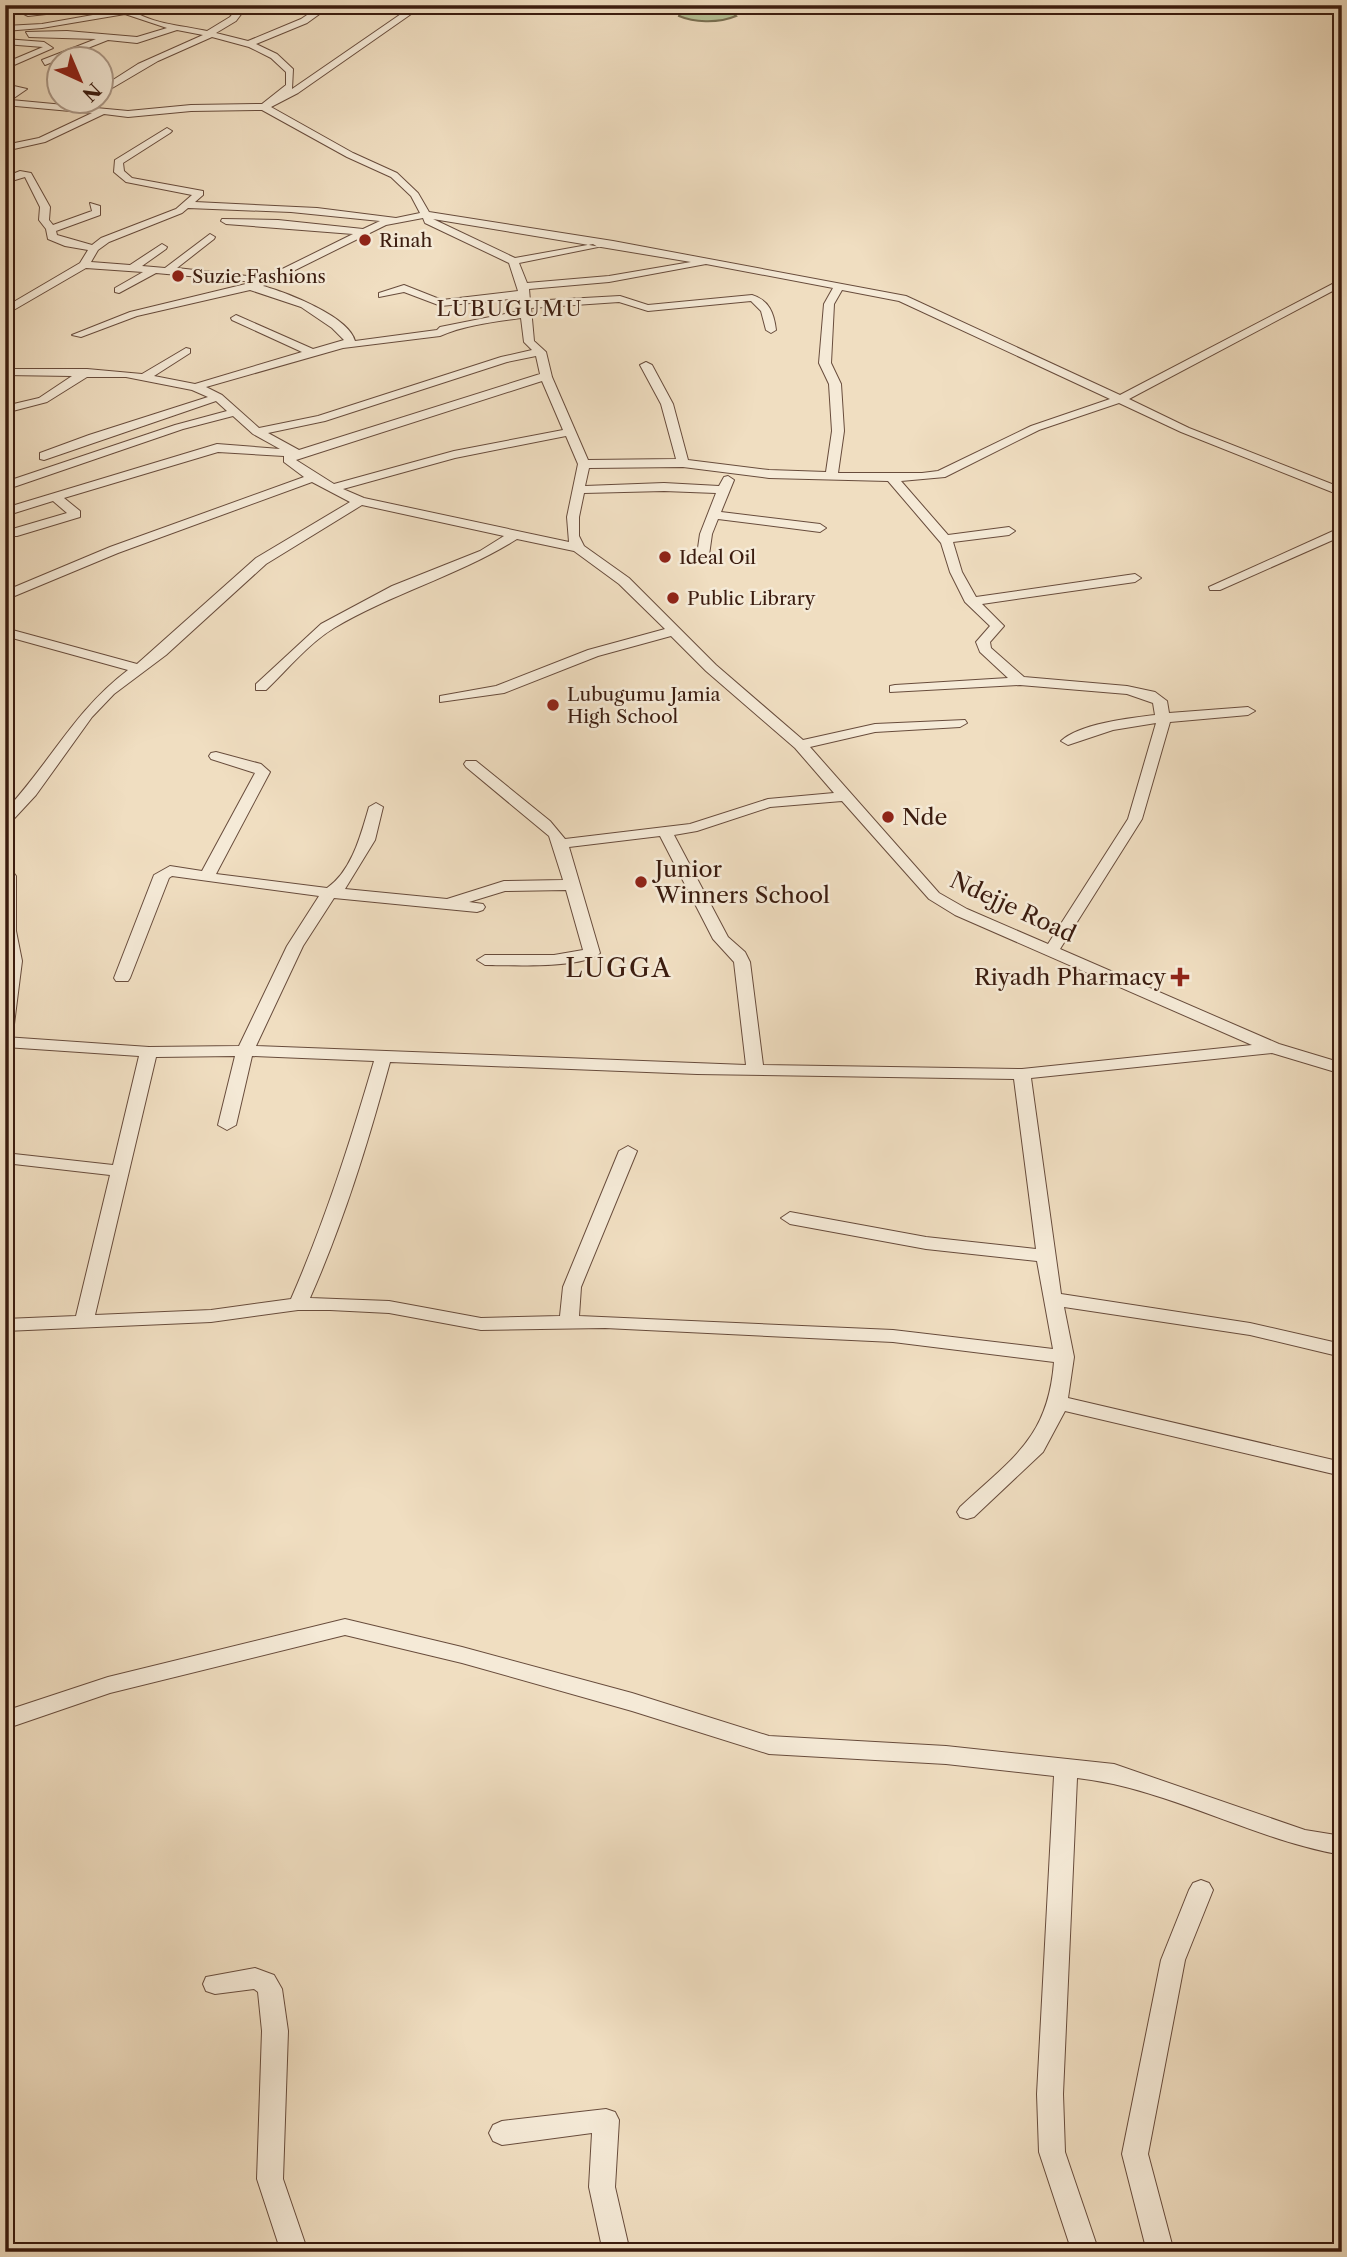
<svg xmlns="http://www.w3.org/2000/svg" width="1347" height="2257" viewBox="0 0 1347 2257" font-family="'Libre Caslon Text',serif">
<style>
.green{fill:#b5c296;stroke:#786f52;stroke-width:2}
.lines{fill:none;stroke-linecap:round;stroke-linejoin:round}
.minor-casing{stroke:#684c3c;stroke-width:2}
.minor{fill:#f5ead7;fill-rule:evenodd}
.poi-dot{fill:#8f2418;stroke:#f5ead7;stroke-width:2.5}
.labels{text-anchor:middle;stroke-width:5;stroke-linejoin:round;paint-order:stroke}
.far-poi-label{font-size:19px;fill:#3b1c0f;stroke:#f5ead7;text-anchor:start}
.far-quarter-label{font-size:21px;letter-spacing:2px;fill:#3b1c0f;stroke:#f5ead7}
.poi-label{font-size:23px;fill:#3b1c0f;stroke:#f5ead7;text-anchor:start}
.street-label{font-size:23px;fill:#3b1c0f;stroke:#f5ead7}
.quarter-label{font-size:26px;letter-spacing:2px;fill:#3b1c0f;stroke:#f5ead7}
</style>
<rect width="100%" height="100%" fill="#f0dec1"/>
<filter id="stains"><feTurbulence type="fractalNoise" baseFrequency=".00286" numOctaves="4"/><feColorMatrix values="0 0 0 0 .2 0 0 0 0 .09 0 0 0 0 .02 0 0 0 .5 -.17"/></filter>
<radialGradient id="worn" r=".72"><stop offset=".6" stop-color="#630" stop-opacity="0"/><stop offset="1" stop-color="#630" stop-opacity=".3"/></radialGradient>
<path class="green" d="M657,5H722L734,9L732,13L736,16C717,24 693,22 679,16L681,12Z"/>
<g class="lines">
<defs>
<g id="minor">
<path d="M116,5H125C146,24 181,25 207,31L230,17L240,5H248L236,21L216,33L248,41L301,19L322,5H332L307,23L256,44L277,54L293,69L292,89L414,5H424L298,93L271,107L353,153L397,173L418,193L429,212L613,241L906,296L1120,395L1342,279V286L1129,399L1189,428L1342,488V496L1181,432L1119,403L1039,430L945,477L901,481L948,535L1009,527L1015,531L1009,535L953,542L962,572L976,597L1135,574L1141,578L1135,582L982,604L1004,626L990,642L991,648L1024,677L1127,686L1155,692L1167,701L1169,713L1248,707L1255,711L1248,715L1170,722L1142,819L1060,949L1279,1044L1342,1063V1074L1272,1053L1031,1078L1061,1294L1250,1323L1342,1344V1357L1250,1335L1064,1307L1074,1357L1068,1398L1342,1462V1476L1065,1411L1043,1452L974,1517L967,1519L960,1517L957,1512L960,1507C1012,1458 1048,1439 1054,1362L893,1342L605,1328L481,1330L389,1313L330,1310H298L211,1322L5,1331V1319L76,1316L110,1175L5,1163V1153L113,1165L139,1056L5,1047V1037L149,1047L239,1046L287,946L319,896L172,876L169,878L130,978L128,981H116L114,978L154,875L170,866L202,871L255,773L211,759L209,756L211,753L216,752L261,764L270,772L216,874L327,888C352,871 361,834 369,807L376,803L383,807L375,840L345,889L447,899L504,881L563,880L549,836L466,767L464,764L466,761H476L550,821L565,839L690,824L768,799L834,793L795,748L706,671L671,636L598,656L504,693L440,702V696L496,686L588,650L665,629L619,584L574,551L517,539C460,575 393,593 334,628C309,643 287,670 266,690H256V684L321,624L392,586L480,551L504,536L362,505L266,564L166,655L114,694L92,717L36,795L10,823L5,824V811C50,763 75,710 128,670L5,636V628L137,664L256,558L350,502L312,482L118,553L5,600V591L110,547L304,477L284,462V456L218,452L64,498L80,511V517L17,536H9V530L67,513L53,501L5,516V508L217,444L280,449L253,434L233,416L183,429L5,490V482L175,425L227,411L216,401L44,460L40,459V453L89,435L208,397L192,390L126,377H87L47,402L5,413V406L39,398L72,376L5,375V369H87L142,374L186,348L190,349V353L154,376L195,384L302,352L232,320L231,318L236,315L313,349L344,340L332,328L301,307L250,290L137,316L81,337L72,335L130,312L254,282L156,273L119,293L115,292V288L143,272L86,268L5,315V307L80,263L88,250L65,246L48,239L46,229L39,220L40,207L25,177L5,183V177L20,171L31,173L50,207L49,220L53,225L92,211L90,203L100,206V215L56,231L57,235L92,245L101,238L176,209L192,195L126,182L114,172L115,160L167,128L172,131L170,133L123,163L124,171L132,178L203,191V195L195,202L317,208L396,218L420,213L411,196L391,177L347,157L262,110L191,111L128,117L104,114L45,142L5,151V145L39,138L92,113L5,105V96L14,91L5,90V84L27,89L11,100L128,111L191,105L262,104L286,85V72L271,58L249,47L212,37L158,61L102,94V87L138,64L203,35L177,30L137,43L108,40L45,65L42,60L96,39L29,37L26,32L67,31L137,37L167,28L125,14L42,28L5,31V26L42,24L121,10ZM188,208L291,212L380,221L363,229L278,220L222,219L221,221L226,224L353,234L264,278L177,268L214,239L215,237L210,234L165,268L142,266L166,249L167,247L162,244L130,265L91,262L98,250L109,242L182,213ZM423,218L425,223L509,263L518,291L442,300L404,285L379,293V297L404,292L441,306L519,298L520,311L440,327L437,330L355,341C349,316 285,292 263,286L386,225ZM433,219L691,262L609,276L527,283L519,263L598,247L593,244L515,258ZM706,264L833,288L824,304L819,363L829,384L832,431L826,472L769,470L688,460L673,404L652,365L646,362L640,365L661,404L676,459L588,460L552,377L546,352L534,341L531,308L619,302L648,311L751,301L761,311L766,330L771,333L776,330C774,313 769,300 752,295L648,305L620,296L530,301L529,289L609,282ZM842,290L899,301L1110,399L1031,426L938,471L922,473H838L844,431L841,384L831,363L834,304ZM521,318L524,342L532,350L501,357L318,416L259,428L222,395L206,387L343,348L440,336C465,325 493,322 521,318ZM536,356L540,374L299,450L268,433L325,421L507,362ZM542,381L563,430L454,451L334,484L296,460ZM566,436L578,464L567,517L569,542L364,498L343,489L455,458ZM683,467L769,478L888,481L941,543L950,572L965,602L990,626L976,642L980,652L1008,678L895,685L890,686V692L1020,685L1127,694L1153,703L1155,715C1130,718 1079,724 1061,741L1068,745L1113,730L1156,723L1128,819L1048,944L967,909L939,893L810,747L875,732L960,727L967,723L965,720L875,724L803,740L716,665L629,578L584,546L579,536V517L584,493L664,491L716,493L700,534L697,555L703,559L709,555L712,534L718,519L820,532L826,528L820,524L721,512L734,480L728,476L724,477L719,486L664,483L585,486L589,468ZM842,801L929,899L955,915L1252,1045L1022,1069L763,1065L750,962L745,952L728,937L674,835L697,831L770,807ZM660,836L713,939L734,962L746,1065L256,1046L303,946L334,898L477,912L483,910L485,907L483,904L469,902L505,891L566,890L583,950L554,955H485L477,960L485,965C509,965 584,969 600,953L569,847ZM235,1056L218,1125L227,1130L236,1125L252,1056L374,1061C350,1143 325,1221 291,1299L211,1310L95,1315L156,1057ZM390,1062L697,1074L1014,1079L1036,1249L926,1237L790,1212L781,1218L790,1224L926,1249L1037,1261L1053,1349L893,1330L579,1316L581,1287L637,1151L628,1146L619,1151L563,1287L560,1316L481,1318L389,1301L310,1298C344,1221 368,1143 390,1062Z"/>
<path d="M79,6L82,10L28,16L24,14Z"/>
<path d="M5,39L44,42L53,48L5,69V63L43,47L5,44Z"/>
<path d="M1342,527V536L1220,590H1210L1209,587Z"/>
<path d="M5,866L10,868L16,876V931L22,961L13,1032L5,1037Z"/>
<path d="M345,1619L462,1647L632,1693L769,1736L946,1746L1114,1764L1305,1830L1342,1836V1855C1251,1839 1168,1788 1077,1778L1063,2094L1065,2152L1099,2252H1072L1039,2152L1037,2094L1054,1776L946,1764L769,1754L632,1711L462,1663L345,1635L110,1693L5,1729V1711L108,1677Z"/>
<path d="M1201,1880L1209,1883L1213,1890L1185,1960L1148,2154L1174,2252H1147L1122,2154L1161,1960L1189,1890L1193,1883Z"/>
<path d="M255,1968L274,1975L282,1989L288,2031L283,2179L308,2252H281L257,2179L262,2031L258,1992L254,1989L215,1994L206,1991L203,1984L206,1977Z"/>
<path d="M606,2109L615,2112L619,2120L615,2187L630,2252H603L589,2187L592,2133L502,2145L493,2141L489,2133L493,2125L502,2121Z"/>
</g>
</defs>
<use href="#minor" class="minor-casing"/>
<use href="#minor" class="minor"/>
</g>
<g class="poi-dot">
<circle cx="365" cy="240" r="7"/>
<circle cx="178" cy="276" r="7"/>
<circle cx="665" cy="557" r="7"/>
<circle cx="673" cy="598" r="7"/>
<circle cx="553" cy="705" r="7"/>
<circle cx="888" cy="817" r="7"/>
<circle cx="641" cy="882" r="7"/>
<path d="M1176.5 966.5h7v7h7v7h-7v7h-7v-7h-7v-7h7z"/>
</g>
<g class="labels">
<g class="far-poi-label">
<text x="379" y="247">Rinah</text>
<text x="192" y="283">Suzie Fashions</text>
<text x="679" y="564">Ideal Oil</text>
<text x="687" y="605">Public Library</text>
<text x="567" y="701">Lubugumu Jamia<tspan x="567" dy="22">High School</tspan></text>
</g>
<g class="far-quarter-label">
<text x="510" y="316">LUBUGUMU</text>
</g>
<g class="poi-label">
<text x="902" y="825">Nde</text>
<text x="655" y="877">Junior<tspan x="655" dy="26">Winners School</tspan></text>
<text x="1166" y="985" text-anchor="end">Riyadh Pharmacy</text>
</g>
<g class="street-label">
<text transform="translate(1013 907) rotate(25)" y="8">Ndejje Road</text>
</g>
<g class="quarter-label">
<text x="619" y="977">LUGGA</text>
</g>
</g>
<rect width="1347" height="2257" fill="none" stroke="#f0dec1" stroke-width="28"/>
<rect x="7" y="7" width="1333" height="2243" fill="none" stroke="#3b1c0f" stroke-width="3.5"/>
<rect x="14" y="14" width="1319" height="2229" fill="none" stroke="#3b1c0f" stroke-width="2"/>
<g transform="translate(80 80) rotate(136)"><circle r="33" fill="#f5ead7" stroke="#ab9887" stroke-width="2"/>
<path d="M0-5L12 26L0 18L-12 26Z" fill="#8f2418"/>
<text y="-10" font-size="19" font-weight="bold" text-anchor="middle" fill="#3b1c0f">N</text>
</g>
<rect width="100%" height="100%" filter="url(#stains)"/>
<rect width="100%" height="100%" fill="url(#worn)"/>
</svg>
